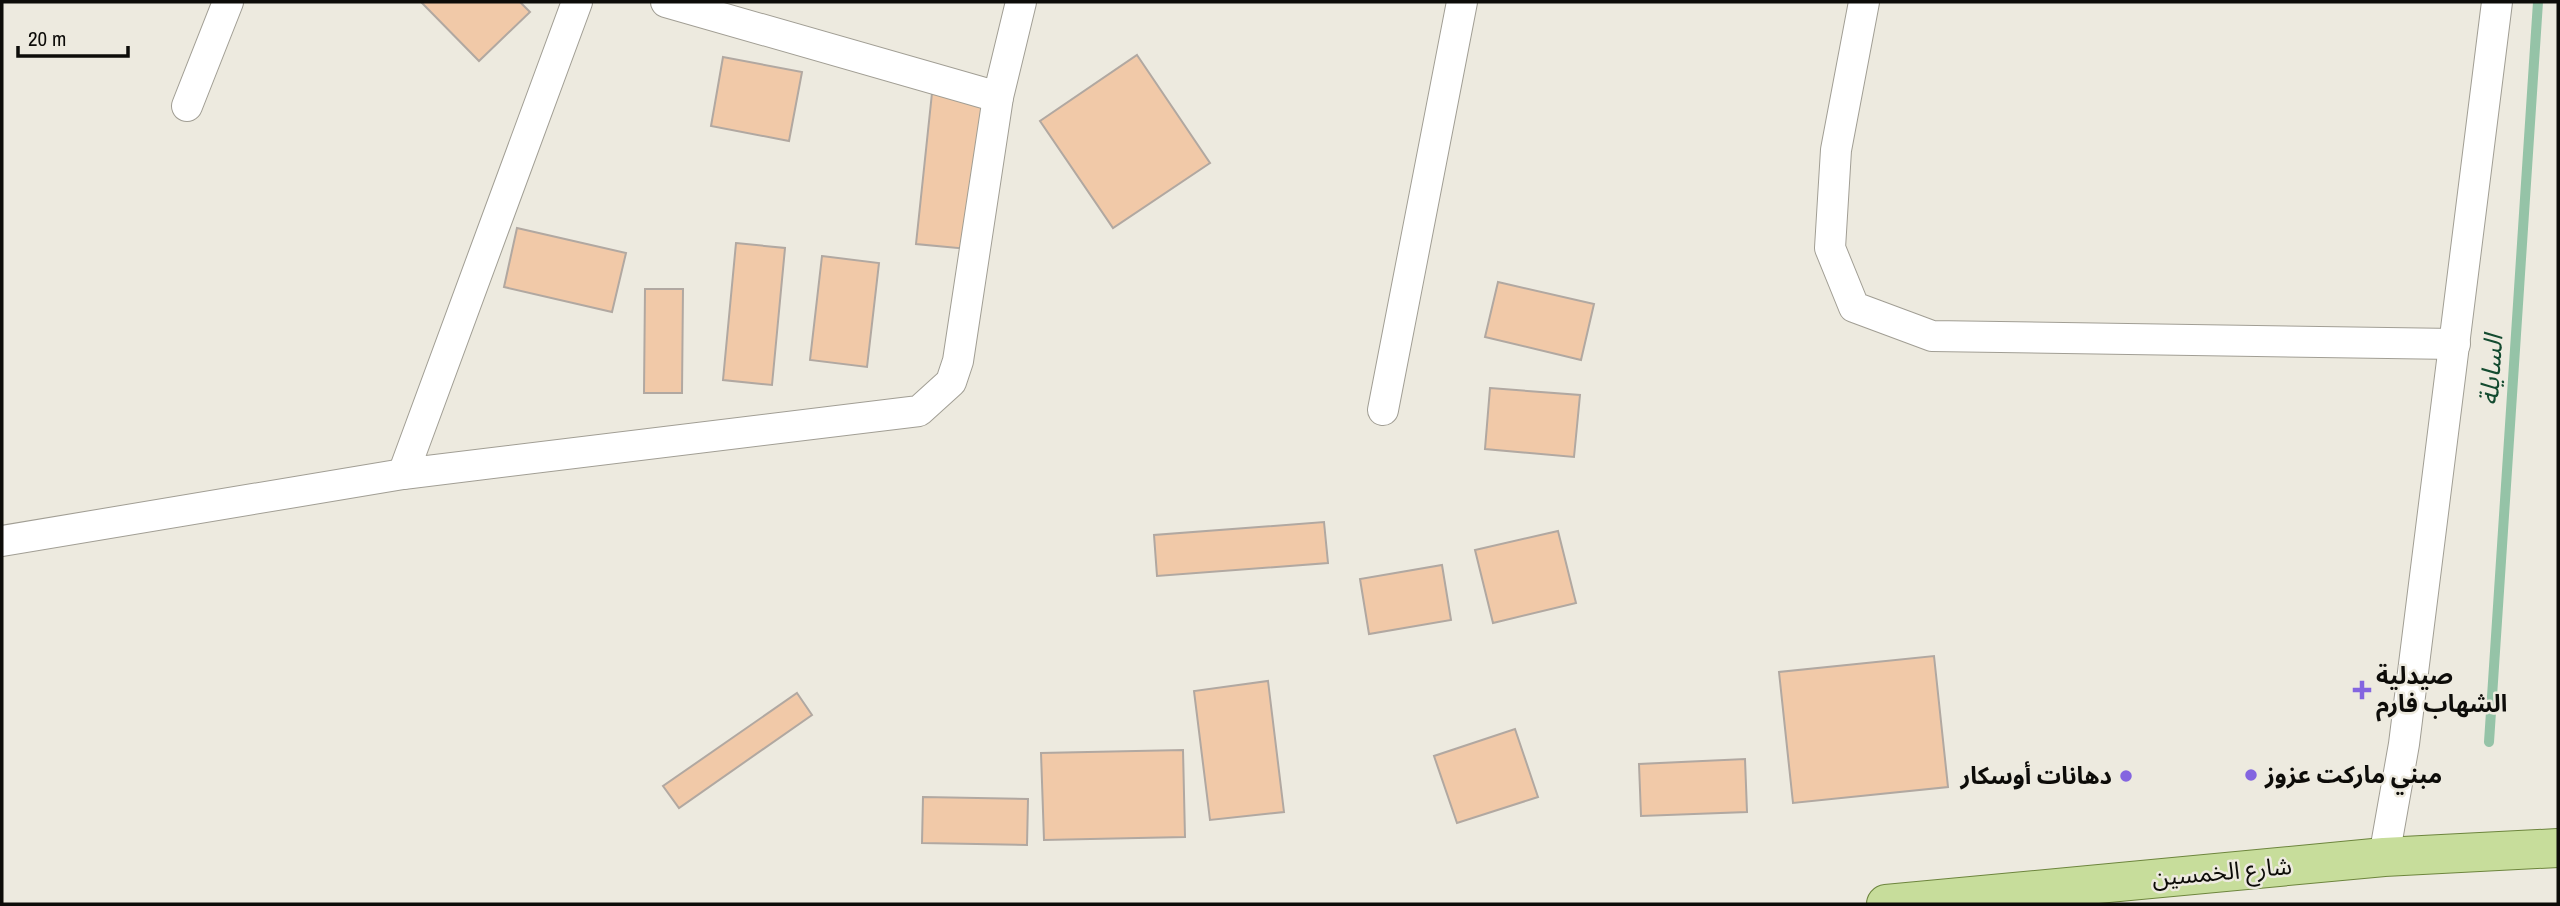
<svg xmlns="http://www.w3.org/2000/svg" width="2560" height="906" viewBox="0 0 2560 906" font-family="'Archivo Narrow','Noto Sans Arabic',sans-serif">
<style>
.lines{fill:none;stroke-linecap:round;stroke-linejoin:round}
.stream{stroke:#95c3a7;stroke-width:10}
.building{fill:#f1c9a8;stroke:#b1a8a1;stroke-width:2}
.street-casing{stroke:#a19e94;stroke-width:32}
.primary-casing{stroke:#6d853d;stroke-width:40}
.street{stroke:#fff;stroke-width:30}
.primary{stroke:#c7dd9b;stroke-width:38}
.poi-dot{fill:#8465e0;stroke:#edeadf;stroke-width:2.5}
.labels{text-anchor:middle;stroke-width:5;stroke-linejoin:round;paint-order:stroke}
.poi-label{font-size:24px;font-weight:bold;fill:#0d0c09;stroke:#edeadf;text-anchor:start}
.street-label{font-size:24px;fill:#0d0c09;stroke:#edeadf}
.water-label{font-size:26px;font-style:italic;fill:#134b30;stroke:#edeadf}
</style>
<rect width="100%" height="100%" fill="#edeadf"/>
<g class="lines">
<path class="stream" d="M2489,742L2538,2"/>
</g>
<g class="building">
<path d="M421,2H520L530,12L479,61Z"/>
<path d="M1137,55L1210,163L1113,228L1040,121Z"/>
<path d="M723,57L802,72L789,141L711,126Z"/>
<path d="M932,93L983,98L968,249L916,244Z"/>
<path d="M517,228L626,253L612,312L504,287Z"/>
<path d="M736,243L785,248L772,385L723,380Z"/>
<path d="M822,256L879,263L867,367L810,360Z"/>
<path d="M1498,282L1594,304L1581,360L1485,337Z"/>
<path d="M645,289H683L682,393H644Z"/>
<path d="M1490,388L1580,395L1574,457L1485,449Z"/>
<path d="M1324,522L1328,563L1157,576L1154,535Z"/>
<path d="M1558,531L1576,603L1493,623L1475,550Z"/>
<path d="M1442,565L1451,620L1369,634L1360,579Z"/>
<path d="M1934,656L1948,787L1793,803L1779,672Z"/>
<path d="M1268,681L1284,812L1210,820L1194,691Z"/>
<path d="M797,693L812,715L679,808L663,786Z"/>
<path d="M1515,729L1538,797L1457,823L1434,756Z"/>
<path d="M1183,750L1185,837L1044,840L1041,753Z"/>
<path d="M1745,759L1747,812L1641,816L1639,764Z"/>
<path d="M923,797L1028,799L1027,845L922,843Z"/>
</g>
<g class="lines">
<defs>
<g id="street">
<path d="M577,2L403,474L919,411L951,382L958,361L998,97L1021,2"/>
<path d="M666,2L998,97"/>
<path d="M1864,2L1836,150L1830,248L1854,307L1932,336L2455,344"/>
<path d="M187,106L228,2"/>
<path d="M1383,410L1462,2"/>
<path d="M2,541L403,474"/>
<path d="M2384,857L2404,744L2497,2"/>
</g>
<path id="primary" d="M1886,904L2384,857L2558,848"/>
</defs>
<use href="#street" class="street-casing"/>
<use href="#primary" class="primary-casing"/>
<use href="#street" class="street"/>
<use href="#primary" class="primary"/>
</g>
<g class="poi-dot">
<path d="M2358.5 679.5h7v7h7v7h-7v7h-7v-7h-7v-7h7z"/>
<circle cx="2251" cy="775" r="7"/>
<circle cx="2126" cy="776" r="7"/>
</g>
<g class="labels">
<g class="poi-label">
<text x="2376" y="684">صيدلية<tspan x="2376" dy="28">الشهاب فارم</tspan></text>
<text x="2265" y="783">مبني ماركت عزوز</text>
<text x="2112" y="784" text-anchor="end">دهانات أوسكار</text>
</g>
<g class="street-label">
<text transform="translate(2222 872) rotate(-5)" y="8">شارع الخمسين</text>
</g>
<g class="water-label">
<text transform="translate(2491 370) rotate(-86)" y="9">السايلة</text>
</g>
</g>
<rect width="2560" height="906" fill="none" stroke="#0d0c09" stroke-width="7"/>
<path d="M18 46v10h110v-10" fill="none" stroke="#0d0c09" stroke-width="3.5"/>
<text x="28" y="46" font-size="21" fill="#0d0c09" stroke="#edeadf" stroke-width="5" paint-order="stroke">20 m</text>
</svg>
